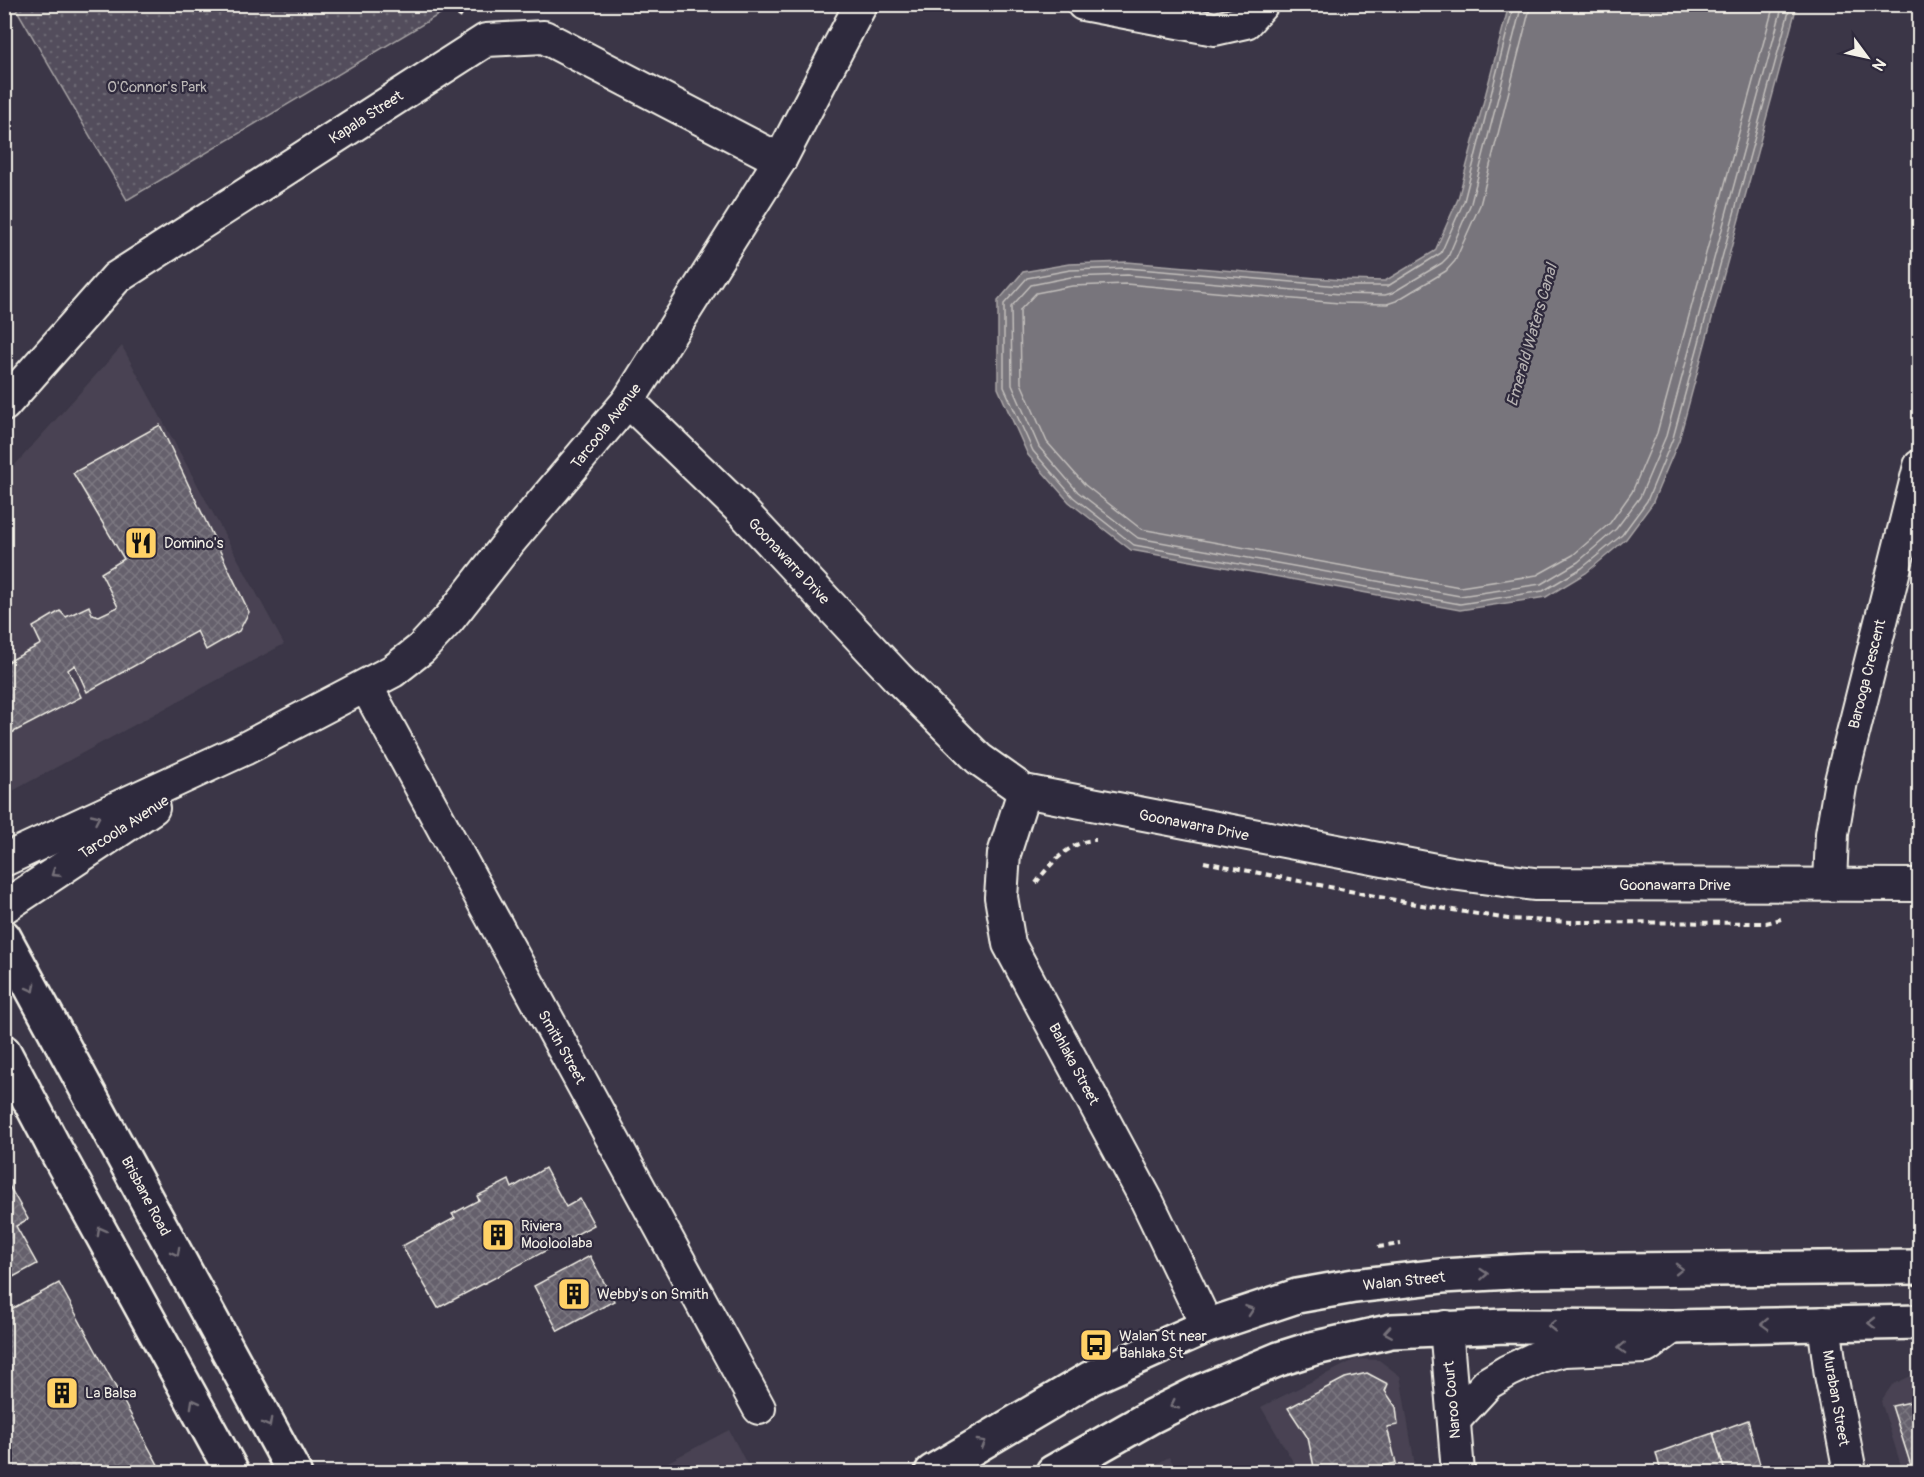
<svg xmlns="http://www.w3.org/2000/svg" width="1924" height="1477" viewBox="0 0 1924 1477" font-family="Pangolin,sans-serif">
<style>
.built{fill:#484352}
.park{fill:url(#park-dots);stroke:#a4a0a2;stroke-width:1.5}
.water{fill:#78747b;stroke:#aaa6a7;stroke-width:1.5}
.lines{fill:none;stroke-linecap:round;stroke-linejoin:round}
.shore{stroke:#c2bfbc;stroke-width:1.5}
.building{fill:url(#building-cross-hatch);stroke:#f4f1e8;stroke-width:1.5}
.minor-casing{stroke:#f4f1e8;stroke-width:36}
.major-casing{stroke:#f4f1e8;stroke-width:38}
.path{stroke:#f4f1e8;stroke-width:4;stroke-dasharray:6 4.5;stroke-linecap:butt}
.minor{stroke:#2f2a3d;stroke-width:32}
.major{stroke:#2f2a3d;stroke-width:33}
.oneway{stroke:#747079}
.labels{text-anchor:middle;stroke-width:4.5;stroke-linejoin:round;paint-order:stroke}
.park-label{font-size:15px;fill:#bcb8b7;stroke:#2f2a3d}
.street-label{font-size:15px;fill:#f4f1e8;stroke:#2f2a3d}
.poi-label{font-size:15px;fill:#f4f1e8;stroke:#2f2a3d;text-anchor:start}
.water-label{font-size:16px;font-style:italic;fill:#b6b2b2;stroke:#2f2a3d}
</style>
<defs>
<pattern id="park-dots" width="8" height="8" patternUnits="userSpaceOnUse" patternTransform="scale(1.5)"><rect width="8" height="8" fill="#534e5c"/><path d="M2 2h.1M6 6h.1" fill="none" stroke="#6c6873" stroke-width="1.8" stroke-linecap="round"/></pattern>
<pattern id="building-cross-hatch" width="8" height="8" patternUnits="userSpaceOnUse" patternTransform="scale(1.5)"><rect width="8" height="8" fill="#65616c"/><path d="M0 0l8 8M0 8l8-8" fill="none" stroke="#7c7881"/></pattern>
</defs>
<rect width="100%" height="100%" fill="#3b3647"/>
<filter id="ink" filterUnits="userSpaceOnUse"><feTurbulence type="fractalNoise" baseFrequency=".0167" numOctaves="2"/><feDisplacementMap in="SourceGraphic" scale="12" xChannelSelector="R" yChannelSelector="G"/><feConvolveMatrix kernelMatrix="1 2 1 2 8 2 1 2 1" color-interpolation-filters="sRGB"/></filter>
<g filter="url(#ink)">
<g class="built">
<path d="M122,346L284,644L5,795V476Z"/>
<path d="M1356,1359L1379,1360L1400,1376L1416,1472H1299L1261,1407Z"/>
<path d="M1917,1373H1919V1472H1903L1881,1401L1892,1385Z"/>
<path d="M729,1430L751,1472H649Z"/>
<path d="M1169,1457L1178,1472H1142Z"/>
</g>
<path class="park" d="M14,5H455L127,200Z"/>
<path class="water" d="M1509,5H1797L1679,440L1652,504L1626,539L1586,573L1546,597L1460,610L1131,550L1069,502L1028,455L998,388V301L1023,272L1069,264L1127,262L1341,280L1385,281L1435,251L1458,199Z"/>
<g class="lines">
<g class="shore">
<path d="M1514,4L1464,201L1441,253L1388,286H1340L1127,268L1070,270L1027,278L1004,304V387L1033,451L1073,497L1134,545L1460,604L1543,591L1582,568L1622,535L1647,501L1673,438L1791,4"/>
<path d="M1522,4L1471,203L1448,257L1442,263L1392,293L1385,295L1340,294L1127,275L1071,277L1031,285L1011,307L1012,385L1039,447L1078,492L1138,538L1460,596L1541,584L1578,562L1616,529L1640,497L1666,436L1783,4"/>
<path d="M1531,4L1480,205L1455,261L1446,271L1396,301L1387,304L1339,303L1126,284L1072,286L1036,293L1020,310L1021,383L1047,442L1085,485L1141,529L1460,587L1537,575L1573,555L1610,523L1632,492L1657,433L1774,4"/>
</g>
</g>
<g class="building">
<path d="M160,425L249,612L239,631L206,650L197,631L87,692L75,665L68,670L81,697L4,737V664L41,644L33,627L60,611L66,617L89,606L92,614L99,616L118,607L101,573L124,559L73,473Z"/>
<path d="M545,1168L566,1207L580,1199L594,1225L438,1308L402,1246L455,1218L452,1214L479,1200L477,1196L509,1180L512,1188Z"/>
<path d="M4,1177L28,1219L16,1226L37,1264L4,1282Z"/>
<path d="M590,1256L614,1301L558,1331L534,1286Z"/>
<path d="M59,1283L162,1472H4V1313Z"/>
<path d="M1367,1373L1388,1384L1385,1391L1396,1407L1398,1425L1387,1427L1396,1463L1359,1472H1315L1308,1438L1288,1408L1345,1378Z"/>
<path d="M1920,1400V1472H1913L1892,1406Z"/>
<path d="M1748,1420L1762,1472H1725L1713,1433Z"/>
<path d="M1713,1433L1725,1472H1661L1656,1453Z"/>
</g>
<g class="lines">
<defs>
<g id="minor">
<path d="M1083,4L1215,29L1246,22L1262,4"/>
<path d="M628,401L741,510L897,677L979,759L1024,791L1451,873L1534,884L1920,885"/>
<path d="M4,405L116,278L486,40L544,37L780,160"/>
<path d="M366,686L759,1408"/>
<path d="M1024,791L1004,854L1001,897L1009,944L1147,1201L1207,1326"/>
<path d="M4,860L244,749L393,671L421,649L449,619L510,541L628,401L780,160L861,4"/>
<path d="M1830,884L1832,834L1841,781L1920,466"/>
<path d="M4,907L153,808"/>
<path d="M1824,1323L1831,1375L1850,1472"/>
<path d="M1446,1327L1458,1472"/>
<path d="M1455,1419L1488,1383L1508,1371L1540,1356L1564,1350L1646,1347L1673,1327"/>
</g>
<g id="major">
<path d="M4,937L294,1472"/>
<path d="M4,1052L54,1147L232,1472"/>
<path d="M932,1472L1091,1378L1207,1326L1297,1296L1354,1286L1442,1276L1528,1271L1920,1267"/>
<path d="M1053,1472L1152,1416L1202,1391L1279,1359L1311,1349L1392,1331L1506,1326L1673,1327L1920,1322"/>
</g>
</defs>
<use href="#minor" class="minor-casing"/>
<use href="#major" class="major-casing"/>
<g class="path">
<path d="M440,4L462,17"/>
<path d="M1204,862L1410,903L1508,919L1574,922L1766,923L1781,919"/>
<path d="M1036,883C1050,864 1071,840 1096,840"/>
<path d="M1378,1247L1401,1244"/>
</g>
<use href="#minor" class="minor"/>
<use href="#major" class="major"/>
</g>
<defs><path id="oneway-chevron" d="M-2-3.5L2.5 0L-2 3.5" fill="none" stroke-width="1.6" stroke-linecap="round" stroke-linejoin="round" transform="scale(1.5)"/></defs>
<g class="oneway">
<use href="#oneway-chevron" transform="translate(96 818) rotate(-25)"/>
<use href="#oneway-chevron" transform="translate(55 873) rotate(147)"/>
<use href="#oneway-chevron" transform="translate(32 988) rotate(61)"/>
<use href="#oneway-chevron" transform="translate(101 1231) rotate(-119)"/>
<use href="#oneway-chevron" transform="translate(176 1252) rotate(62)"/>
<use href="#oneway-chevron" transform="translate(1679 1269) rotate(-1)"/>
<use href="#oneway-chevron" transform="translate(1484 1274) rotate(-4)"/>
<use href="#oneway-chevron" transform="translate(1250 1310) rotate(-19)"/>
<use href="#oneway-chevron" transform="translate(1872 1323) rotate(180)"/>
<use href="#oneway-chevron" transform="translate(1765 1324) rotate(178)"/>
<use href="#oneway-chevron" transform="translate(1552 1326) rotate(-180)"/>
<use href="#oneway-chevron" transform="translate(1388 1332) rotate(171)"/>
<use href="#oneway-chevron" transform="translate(1622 1348) rotate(178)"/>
<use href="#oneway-chevron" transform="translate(194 1403) rotate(-119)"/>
<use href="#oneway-chevron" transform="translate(1174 1405) rotate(154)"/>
<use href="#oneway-chevron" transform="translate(268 1423) rotate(62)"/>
<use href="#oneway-chevron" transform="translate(982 1443) rotate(-30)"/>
</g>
</g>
<defs>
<symbol id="restaurant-square" viewBox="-11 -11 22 22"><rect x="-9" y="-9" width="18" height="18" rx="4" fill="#ffd166" stroke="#2f2a3d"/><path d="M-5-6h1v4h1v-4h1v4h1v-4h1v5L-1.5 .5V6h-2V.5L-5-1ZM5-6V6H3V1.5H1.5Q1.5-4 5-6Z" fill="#111"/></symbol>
<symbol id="building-square" viewBox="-11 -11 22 22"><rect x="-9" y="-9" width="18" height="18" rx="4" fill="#ffd166" stroke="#2f2a3d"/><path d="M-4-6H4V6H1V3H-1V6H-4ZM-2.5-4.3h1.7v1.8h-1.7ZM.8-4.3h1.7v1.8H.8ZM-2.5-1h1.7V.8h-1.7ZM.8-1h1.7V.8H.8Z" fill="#111"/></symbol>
<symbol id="bus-square" viewBox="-11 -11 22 22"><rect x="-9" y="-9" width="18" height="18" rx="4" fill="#ffd166" stroke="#2f2a3d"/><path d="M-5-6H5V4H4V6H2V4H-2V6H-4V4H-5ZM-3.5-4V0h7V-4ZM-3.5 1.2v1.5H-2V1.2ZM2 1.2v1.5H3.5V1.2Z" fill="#111"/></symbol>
</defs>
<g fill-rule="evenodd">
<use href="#restaurant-square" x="122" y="524" width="38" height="38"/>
<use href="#building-square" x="479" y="1216" width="38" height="38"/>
<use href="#building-square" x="555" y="1275" width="38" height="38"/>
<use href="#bus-square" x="1077" y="1326" width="38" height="38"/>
<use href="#building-square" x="43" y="1374" width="38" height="38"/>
</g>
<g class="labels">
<g class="park-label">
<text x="157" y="92">O'Connor's Park</text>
</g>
<g class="street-label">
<text transform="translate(366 117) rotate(-33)" y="5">Kapala Street</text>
<text transform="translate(606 426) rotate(-52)" y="5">Tarcoola Avenue</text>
<text transform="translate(789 561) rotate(47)" y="5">Goonawarra Drive</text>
<text transform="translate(1867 674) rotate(-76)" y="5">Barooga Crescent</text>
<text transform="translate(1194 825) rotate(11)" y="5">Goonawarra Drive</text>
<text transform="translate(124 827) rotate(-33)" y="5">Tarcoola Avenue</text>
<text x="1675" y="890">Goonawarra Drive</text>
<text transform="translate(562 1047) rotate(61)" y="5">Smith Street</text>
<text transform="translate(1074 1064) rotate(62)" y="5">Bahlaka Street</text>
<text transform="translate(146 1196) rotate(62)" y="5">Brisbane Road</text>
<text transform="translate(1404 1281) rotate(-6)" y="5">Walan Street</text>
<text transform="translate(1836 1398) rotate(80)" y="5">Muraban Street</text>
<text transform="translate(1452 1400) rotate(-95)" y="5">Naroo Court</text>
</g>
<g class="poi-label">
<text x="164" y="548">Domino's</text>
<text x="521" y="1231">Riviera<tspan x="521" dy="17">Mooloolaba</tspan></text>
<text x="597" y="1299">Webby's on Smith</text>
<text x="1119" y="1341">Walan St near<tspan x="1119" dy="17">Bahlaka St</tspan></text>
<text x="85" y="1398">La Balsa</text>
</g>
<g class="water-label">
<text transform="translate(1531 335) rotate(-74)" y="6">Emerald Waters Canal</text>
</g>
</g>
<rect width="1924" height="1477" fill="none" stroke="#2f2a3d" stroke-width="24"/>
<rect x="12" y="12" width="1900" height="1453" fill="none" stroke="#f4f1e8" stroke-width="2" filter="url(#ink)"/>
<g transform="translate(1867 57) rotate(123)" stroke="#2f2a3d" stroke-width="4.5" paint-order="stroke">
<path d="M0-4.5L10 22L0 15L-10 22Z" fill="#f4f1e8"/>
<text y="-9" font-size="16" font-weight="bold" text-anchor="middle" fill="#f4f1e8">N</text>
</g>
</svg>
